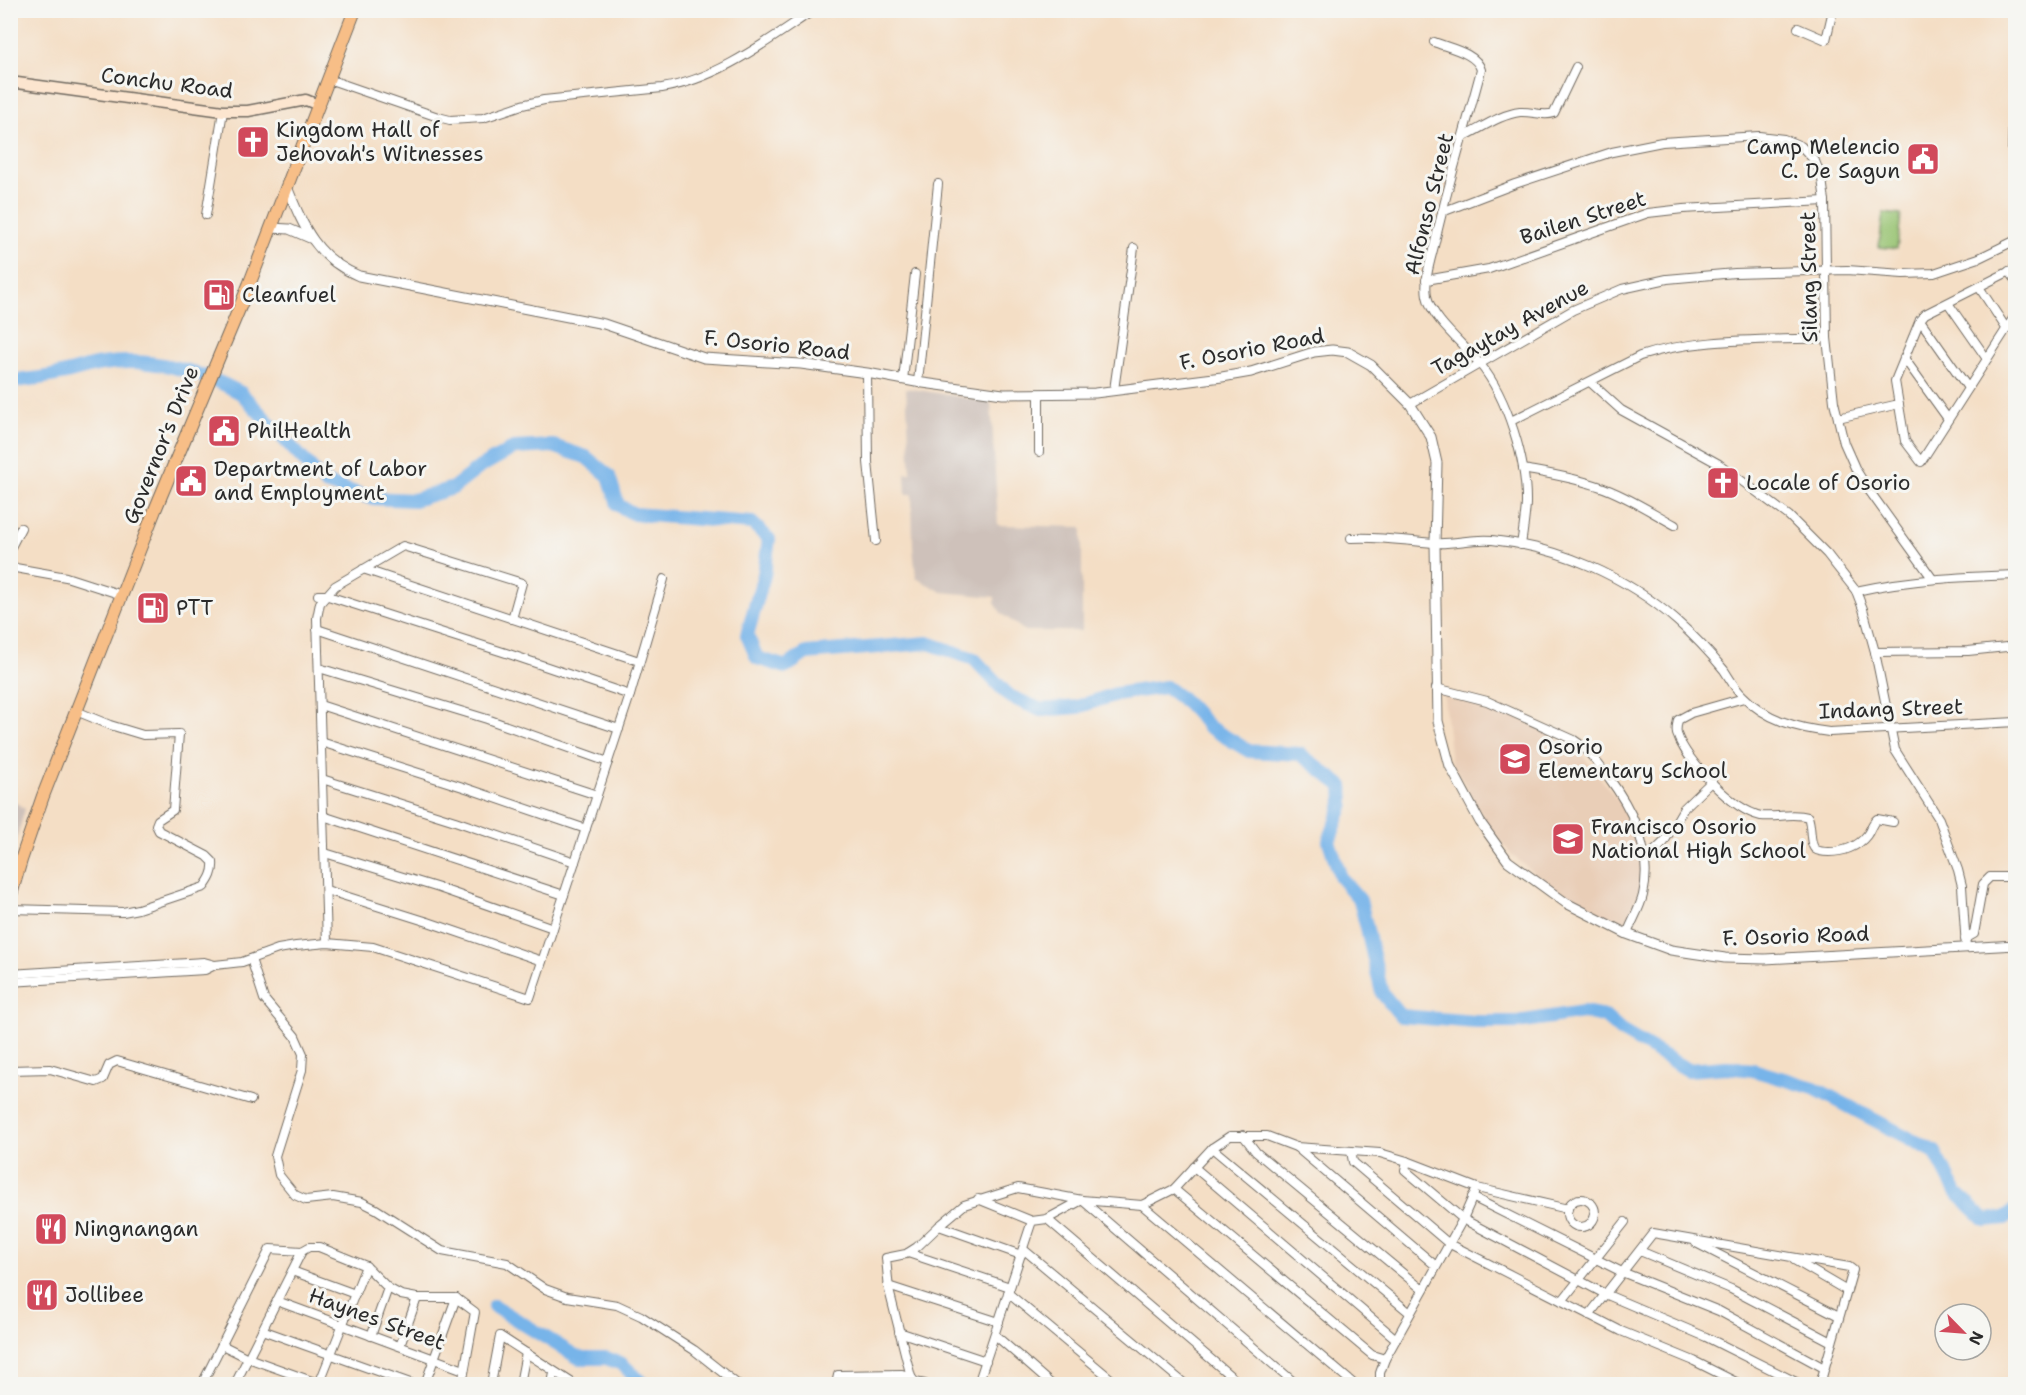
<svg xmlns="http://www.w3.org/2000/svg" width="2026" height="1395" viewBox="0 0 2026 1395" font-family="'Shantell Sans',sans-serif">
<style>
.built{fill:#e9ceb7}
.industrial{fill:#cec1ba}
.green{fill:#96c270;stroke:#60764e;stroke-width:1.5}
.lines{fill:none;stroke-linecap:round;stroke-linejoin:round}
.river{stroke:#77b4e9;stroke-width:14}
.minor-casing{stroke:#716a61;stroke-width:10}
.tertiary-casing{stroke:#716a61;stroke-width:11}
.secondary-casing{stroke:#716a61;stroke-width:13}
.primary-casing{stroke:#716a61;stroke-width:14}
.minor{stroke:#fff;stroke-width:8}
.tertiary{stroke:#fff;stroke-width:9}
.secondary{stroke:#fce5cf;stroke-width:10}
.primary{stroke:#f7be87;stroke-width:12}
.labels{text-anchor:middle;stroke-width:6;stroke-linejoin:round;paint-order:stroke}
.street-label{font-size:21px;fill:#2b2b2b;stroke:#f6f6f2}
.poi-label{font-size:21px;fill:#2b2b2b;stroke:#f6f6f2;text-anchor:start}
</style>
<rect width="100%" height="100%" fill="#f6f6f2"/>
<filter id="ink" filterUnits="userSpaceOnUse"><feTurbulence type="fractalNoise" baseFrequency=".0167" numOctaves="2"/><feDisplacementMap in="SourceGraphic" scale="12" xChannelSelector="R" yChannelSelector="G"/><feConvolveMatrix kernelMatrix="1 2 1 2 8 2 1 2 1" color-interpolation-filters="sRGB"/></filter>
<filter id="wash" filterUnits="userSpaceOnUse"><feTurbulence type="fractalNoise" baseFrequency=".008" numOctaves="4" result="noise"/><feDisplacementMap in="SourceGraphic" scale="24" xChannelSelector="R" yChannelSelector="G"/><feGaussianBlur stdDeviation="1.35" result="paint"/><feColorMatrix in="noise" values="0 0 0 0 0 0 0 0 0 0 0 0 0 0 0 0 0 1.4 0 .05"/><feComposite in="paint" operator="in"/></filter>
<g filter="url(#wash)">
<rect width="100%" height="100%" fill="#f4dec5"/>
<g class="built">
<path d="M873,11H922L923,18L882,14Z"/>
<path d="M1443,690L1519,715L1583,756L1627,812L1639,849L1643,875L1637,902L1622,928L1578,906L1533,872L1512,855L1491,830L1451,761Z"/>
</g>
<g class="industrial">
<path d="M906,388L991,402L998,525L1082,527V631H1025L1002,614L995,603V597L942,592L916,578L913,547L912,494H906L905,473H911Z"/>
<path d="M11,799L25,809L11,858Z"/>
</g>
<path class="green" d="M1883,213L1901,215L1897,249L1879,247Z"/>
<g class="lines">
<g class="river">
<path d="M10,382C27,379 45,378 61,374C75,371 88,366 102,364C150,357 199,370 241,393L325,483L371,498L414,500L453,488L480,467L514,448L553,446L586,457L609,476L618,505L634,514L752,523L769,539L764,575L747,635L757,658L786,667L806,653L928,643L974,659L1009,696L1041,710L1077,707L1116,694L1166,687L1186,702L1209,727L1249,751L1300,754L1342,786L1343,804L1329,841L1341,878L1360,900L1382,993L1401,1016L1476,1022H1518L1583,1012L1604,1016L1621,1031L1688,1070L1726,1067L1753,1070L1814,1088L1935,1152L1956,1192L1985,1220L2005,1218L2016,1209"/>
<path d="M494,1306L579,1358H606L622,1364L643,1384"/>
</g>
</g>
</g>
<g filter="url(#ink)">
<g class="lines">
<defs>
<g id="minor">
<path d="M1798,28L1826,40L1833,10"/>
<path d="M1434,42C1449,48 1477,53 1481,70C1466,127 1448,184 1435,242C1431,259 1424,278 1427,296C1432,320 1464,344 1480,364C1507,397 1527,461 1526,504C1525,518 1523,532 1521,545"/>
<path d="M328,79L438,117L450,120L483,118L522,105L544,100L662,88C718,79 767,41 814,10"/>
<path d="M2013,118L2012,154L2016,167"/>
<path d="M1463,137C1480,129 1501,114 1520,112C1532,111 1543,117 1554,113L1576,67"/>
<path d="M1442,212L1515,184L1612,152L1662,142L1759,136L1784,139L1801,146L1815,161L1822,179L1825,201L1827,338L1834,402L1844,443L1856,470L1868,489L1932,578"/>
<path d="M206,215L223,111"/>
<path d="M2016,268L1925,314L1920,320L1895,381L1905,441L1921,462L2016,314"/>
<path d="M2009,271L2016,280"/>
<path d="M1426,280L1489,269L1648,213L1683,209L1825,201"/>
<path d="M1979,287L2006,328"/>
<path d="M1948,303L1987,359"/>
<path d="M1920,320L1968,388"/>
<path d="M1904,358L1948,419"/>
<path d="M867,373L868,462L876,541"/>
<path d="M903,380L915,274"/>
<path d="M918,382L938,184"/>
<path d="M1590,382L1621,410L1719,464L1789,516L1827,554L1856,591L1863,609L1875,652L1895,750L1939,819L1958,870L1962,886L1966,948"/>
<path d="M1114,390L1134,248"/>
<path d="M1039,394V452"/>
<path d="M1410,404L1573,310L1622,289L1667,279L1735,273L1847,270L1903,274L1934,273L1979,258L2016,240"/>
<path d="M1838,418L1899,404"/>
<path d="M1511,421L1640,356C1700,337 1765,341 1827,338"/>
<path d="M1523,469C1550,474 1576,478 1601,487C1627,496 1651,512 1675,525"/>
<path d="M1351,538C1379,536 1405,541 1433,543C1452,545 1472,538 1492,540C1559,547 1626,576 1677,621C1693,635 1710,653 1724,670C1730,679 1735,689 1743,696C1766,720 1797,728 1829,732L2016,722"/>
<path d="M10,549L21,528"/>
<path d="M10,567L66,577L122,595"/>
<path d="M363,569L639,661"/>
<path d="M1856,591C1909,579 1961,577 2016,575"/>
<path d="M318,595H325L506,653L630,695"/>
<path d="M317,629L619,729"/>
<path d="M1875,652L1968,651L2016,646"/>
<path d="M319,668L487,719L608,762"/>
<path d="M1436,688L1487,701L1574,740C1588,749 1598,764 1609,778C1634,812 1653,852 1643,895C1640,908 1632,921 1627,934"/>
<path d="M1744,698L1691,713L1678,720C1677,724 1676,729 1677,734C1686,761 1733,810 1761,816C1777,818 1793,812 1808,817C1812,826 1809,843 1815,849C1819,852 1824,852 1829,852C1843,852 1858,847 1867,835C1871,830 1871,824 1877,819L1893,822"/>
<path d="M320,705L597,795"/>
<path d="M321,742L466,788L586,829"/>
<path d="M322,779L455,821L575,862"/>
<path d="M323,816L564,895"/>
<path d="M325,853L439,888L553,928"/>
<path d="M1645,860L1664,842L1684,808L1712,781"/>
<path d="M326,890L428,922L542,961"/>
<path d="M10,909L123,912L138,909L204,887C210,879 214,872 213,862L207,856L159,831L156,825L158,820L173,810L179,734L143,735L110,725L76,711"/>
<path d="M1965,939L1974,934L1983,884L1990,877H2016"/>
<path d="M327,943L317,618L320,603L335,586L403,546L522,583L512,619"/>
<path d="M251,959L264,999L295,1036L303,1054L302,1070L275,1156L279,1175L295,1195L306,1200L333,1197L362,1202L376,1209L442,1251L507,1263L545,1289L567,1297L617,1305L641,1316L694,1350L737,1384"/>
<path d="M10,974L204,962L215,965"/>
<path d="M10,982L205,970L215,965L242,962L278,949L296,946L327,943L373,947L530,998L630,695L664,579"/>
<path d="M10,1070L50,1069L96,1082L103,1079L109,1065L117,1061L251,1100"/>
<path d="M1243,1135L1256,1152L1423,1290"/>
<path d="M1296,1147L1436,1266"/>
<path d="M1212,1148L1410,1313"/>
<path d="M1351,1151L1353,1162L1448,1243L1621,1331L1694,1361L1740,1384"/>
<path d="M1407,1161L1405,1170L1463,1219L1605,1294L1706,1337L1800,1384"/>
<path d="M1194,1167L1396,1339"/>
<path d="M1174,1189L1372,1355L1385,1359"/>
<path d="M1472,1197L1622,1272L1719,1311L1824,1368"/>
<path d="M978,1199L1032,1221"/>
<circle cx="1581" cy="1213" r="14"/>
<path d="M1142,1205L1354,1384"/>
<path d="M1047,1219L1240,1384"/>
<path d="M939,1226L1021,1255"/>
<path d="M1696,1243L1839,1316"/>
<path d="M1023,1249L1185,1384"/>
<path d="M1640,1251L1731,1289L1832,1342"/>
<path d="M908,1253L1010,1287"/>
<path d="M1794,1260L1847,1291"/>
<path d="M292,1271L355,1294"/>
<path d="M888,1286L999,1322"/>
<path d="M1008,1293L1117,1384"/>
<path d="M456,1298L475,1312L462,1384"/>
<path d="M277,1301L464,1370"/>
<path d="M1562,1301L1625,1222"/>
<path d="M1589,1315L1653,1233L1849,1267L1853,1270L1820,1384"/>
<path d="M262,1330L413,1384"/>
<path d="M899,1332L986,1361"/>
<path d="M995,1335L1051,1384"/>
<path d="M371,1336L388,1288"/>
<path d="M222,1345L248,1358L320,1384"/>
<path d="M400,1346L417,1298"/>
<path d="M911,1377L915,1382L925,1384"/>
<path d="M202,1384L270,1249L302,1251L309,1247H319L366,1266L388,1288L401,1295L417,1298H456"/>
<path d="M235,1384L302,1251"/>
<path d="M319,1384L366,1266"/>
<path d="M425,1384L456,1298"/>
<path d="M491,1384L500,1336L574,1384"/>
<path d="M520,1384L526,1353"/>
<path d="M552,1384L554,1373"/>
<path d="M836,1384L838,1375L902,1374L911,1377L889,1290L886,1258L906,1254L917,1247L939,1226L964,1205L1018,1188L1082,1200L1142,1205L1174,1189L1212,1148L1230,1136H1267L1296,1147L1380,1153L1407,1161L1477,1188L1568,1209"/>
<path d="M978,1384L1032,1221L1047,1219L1082,1200L1296,1384"/>
<path d="M1380,1384V1373L1385,1359L1463,1219L1474,1194"/>
</g>
<g id="tertiary">
<path d="M287,187C304,228 316,258 359,276L604,324L704,358L801,364L867,373L916,382L1003,394L1095,393L1222,377L1251,372L1314,352L1332,350L1348,352L1371,365L1410,404L1431,437L1437,463L1435,544L1438,721L1450,766L1480,822L1508,861L1566,903L1627,934L1671,950L1725,958L1765,959L2016,945"/>
<path d="M271,228L289,229L310,238"/>
</g>
<path id="secondary" d="M10,82L223,111H248L306,100L318,105"/>
<path id="primary" d="M10,898L21,860L43,796L155,510L249,285L355,10"/>
</defs>
<use href="#minor" class="minor-casing"/>
<use href="#tertiary" class="tertiary-casing"/>
<use href="#secondary" class="secondary-casing"/>
<use href="#primary" class="primary-casing"/>
<use href="#minor" class="minor"/>
<use href="#tertiary" class="tertiary"/>
<use href="#secondary" class="secondary"/>
<use href="#primary" class="primary"/>
</g>
</g>
<defs>
<symbol id="church-square" viewBox="-11 -11 22 22"><rect x="-9" y="-9" width="18" height="18" rx="4" fill="#d1495b" stroke="#f6f6f2"/><path d="M-1.2-6h2.4v3.5h3.3v2.4h-3.3V6h-2.4V-.1h-3.3v-2.4h3.3Z" fill="#fff"/></symbol>
<symbol id="civic-square" viewBox="-11 -11 22 22"><rect x="-9" y="-9" width="18" height="18" rx="4" fill="#d1495b" stroke="#f6f6f2"/><path d="M-.6-6.5H3V-4.5H.6V-3L4-1V1h2V6H-6V1h2V-1L-.6-3ZM-1.2 2.5V6h2.4V2.5Z" fill="#fff"/></symbol>
<symbol id="fuel-square" viewBox="-11 -11 22 22"><rect x="-9" y="-9" width="18" height="18" rx="4" fill="#d1495b" stroke="#f6f6f2"/><path d="M-5.5-6h7V0h2V4h1.3V-2.5L3-4.5l.8-.8L6-3V5H2.5V1h-1V6h-7ZM-4.2-4.7v3.2H.2V-4.7Z" fill="#fff"/></symbol>
<symbol id="school-square" viewBox="-11 -11 22 22"><rect x="-9" y="-9" width="18" height="18" rx="4" fill="#d1495b" stroke="#f6f6f2"/><path d="M0-5L7-2L0 1L-7-2ZM-4 1L0 2.5L4 1V4Q0 6-4 4Z" fill="#fff"/></symbol>
<symbol id="restaurant-square" viewBox="-11 -11 22 22"><rect x="-9" y="-9" width="18" height="18" rx="4" fill="#d1495b" stroke="#f6f6f2"/><path d="M-5-6h1v4h1v-4h1v4h1v-4h1v5L-1.5 .5V6h-2V.5L-5-1ZM5-6V6H3V1.5H1.5Q1.5-4 5-6Z" fill="#fff"/></symbol>
</defs>
<g fill-rule="evenodd">
<use href="#church-square" x="234" y="123" width="38" height="38"/>
<use href="#civic-square" x="1904" y="140" width="38" height="38"/>
<use href="#fuel-square" x="200" y="276" width="38" height="38"/>
<use href="#civic-square" x="205" y="412" width="38" height="38"/>
<use href="#civic-square" x="172" y="462" width="38" height="38"/>
<use href="#church-square" x="1704" y="464" width="38" height="38"/>
<use href="#fuel-square" x="134" y="589" width="38" height="38"/>
<use href="#school-square" x="1496" y="740" width="38" height="38"/>
<use href="#school-square" x="1549" y="820" width="38" height="38"/>
<use href="#restaurant-square" x="32" y="1210" width="38" height="38"/>
<use href="#restaurant-square" x="23" y="1276" width="38" height="38"/>
</g>
<g class="labels">
<g class="street-label">
<text transform="translate(167 83) rotate(7)" y="7">Conchu Road</text>
<text transform="translate(1429 204) rotate(-76)" y="7">Alfonso Street</text>
<text transform="translate(1583 218) rotate(-18)" y="7">Bailen Street</text>
<text transform="translate(1809 277) rotate(-91)" y="7">Silang Street</text>
<text transform="translate(1510 328) rotate(-29)" y="7">Tagaytay Avenue</text>
<text transform="translate(777 345) rotate(6)" y="7">F. Osorio Road</text>
<text transform="translate(1252 349) rotate(-11)" y="7">F. Osorio Road</text>
<text transform="translate(161 445) rotate(-68)" y="7">Governor's Drive</text>
<text transform="translate(1891 709) rotate(-2)" y="7">Indang Street</text>
<text transform="translate(1796 936) rotate(-2)" y="7">F. Osorio Road</text>
<text transform="translate(377 1319) rotate(20)" y="7">Haynes Street</text>
</g>
<g class="poi-label">
<text x="276" y="137">Kingdom Hall of<tspan x="276" dy="24">Jehovah's Witnesses</tspan></text>
<text x="1900" y="154" text-anchor="end">Camp Melencio<tspan x="1900" dy="24">C. De Sagun</tspan></text>
<text x="242" y="302">Cleanfuel</text>
<text x="247" y="438">PhilHealth</text>
<text x="214" y="476">Department of Labor<tspan x="214" dy="24">and Employment</tspan></text>
<text x="1746" y="490">Locale of Osorio</text>
<text x="176" y="615">PTT</text>
<text x="1538" y="754">Osorio<tspan x="1538" dy="24">Elementary School</tspan></text>
<text x="1591" y="834">Francisco Osorio<tspan x="1591" dy="24">National High School</tspan></text>
<text x="74" y="1236">Ningnangan</text>
<text x="65" y="1302">Jollibee</text>
</g>
</g>
<rect width="2026" height="1395" fill="none" stroke="#f6f6f2" stroke-width="36"/>
<g transform="translate(1963 1332) rotate(115)"><circle r="28" fill="#f6f6f2" stroke="#a5a5a2" stroke-width="1.5"/>
<path d="M0-4.5L10 22L0 15L-10 22Z" fill="#d1495b"/>
<text y="-9" font-size="16" font-weight="bold" text-anchor="middle" fill="#2b2b2b">N</text>
</g>
</svg>
